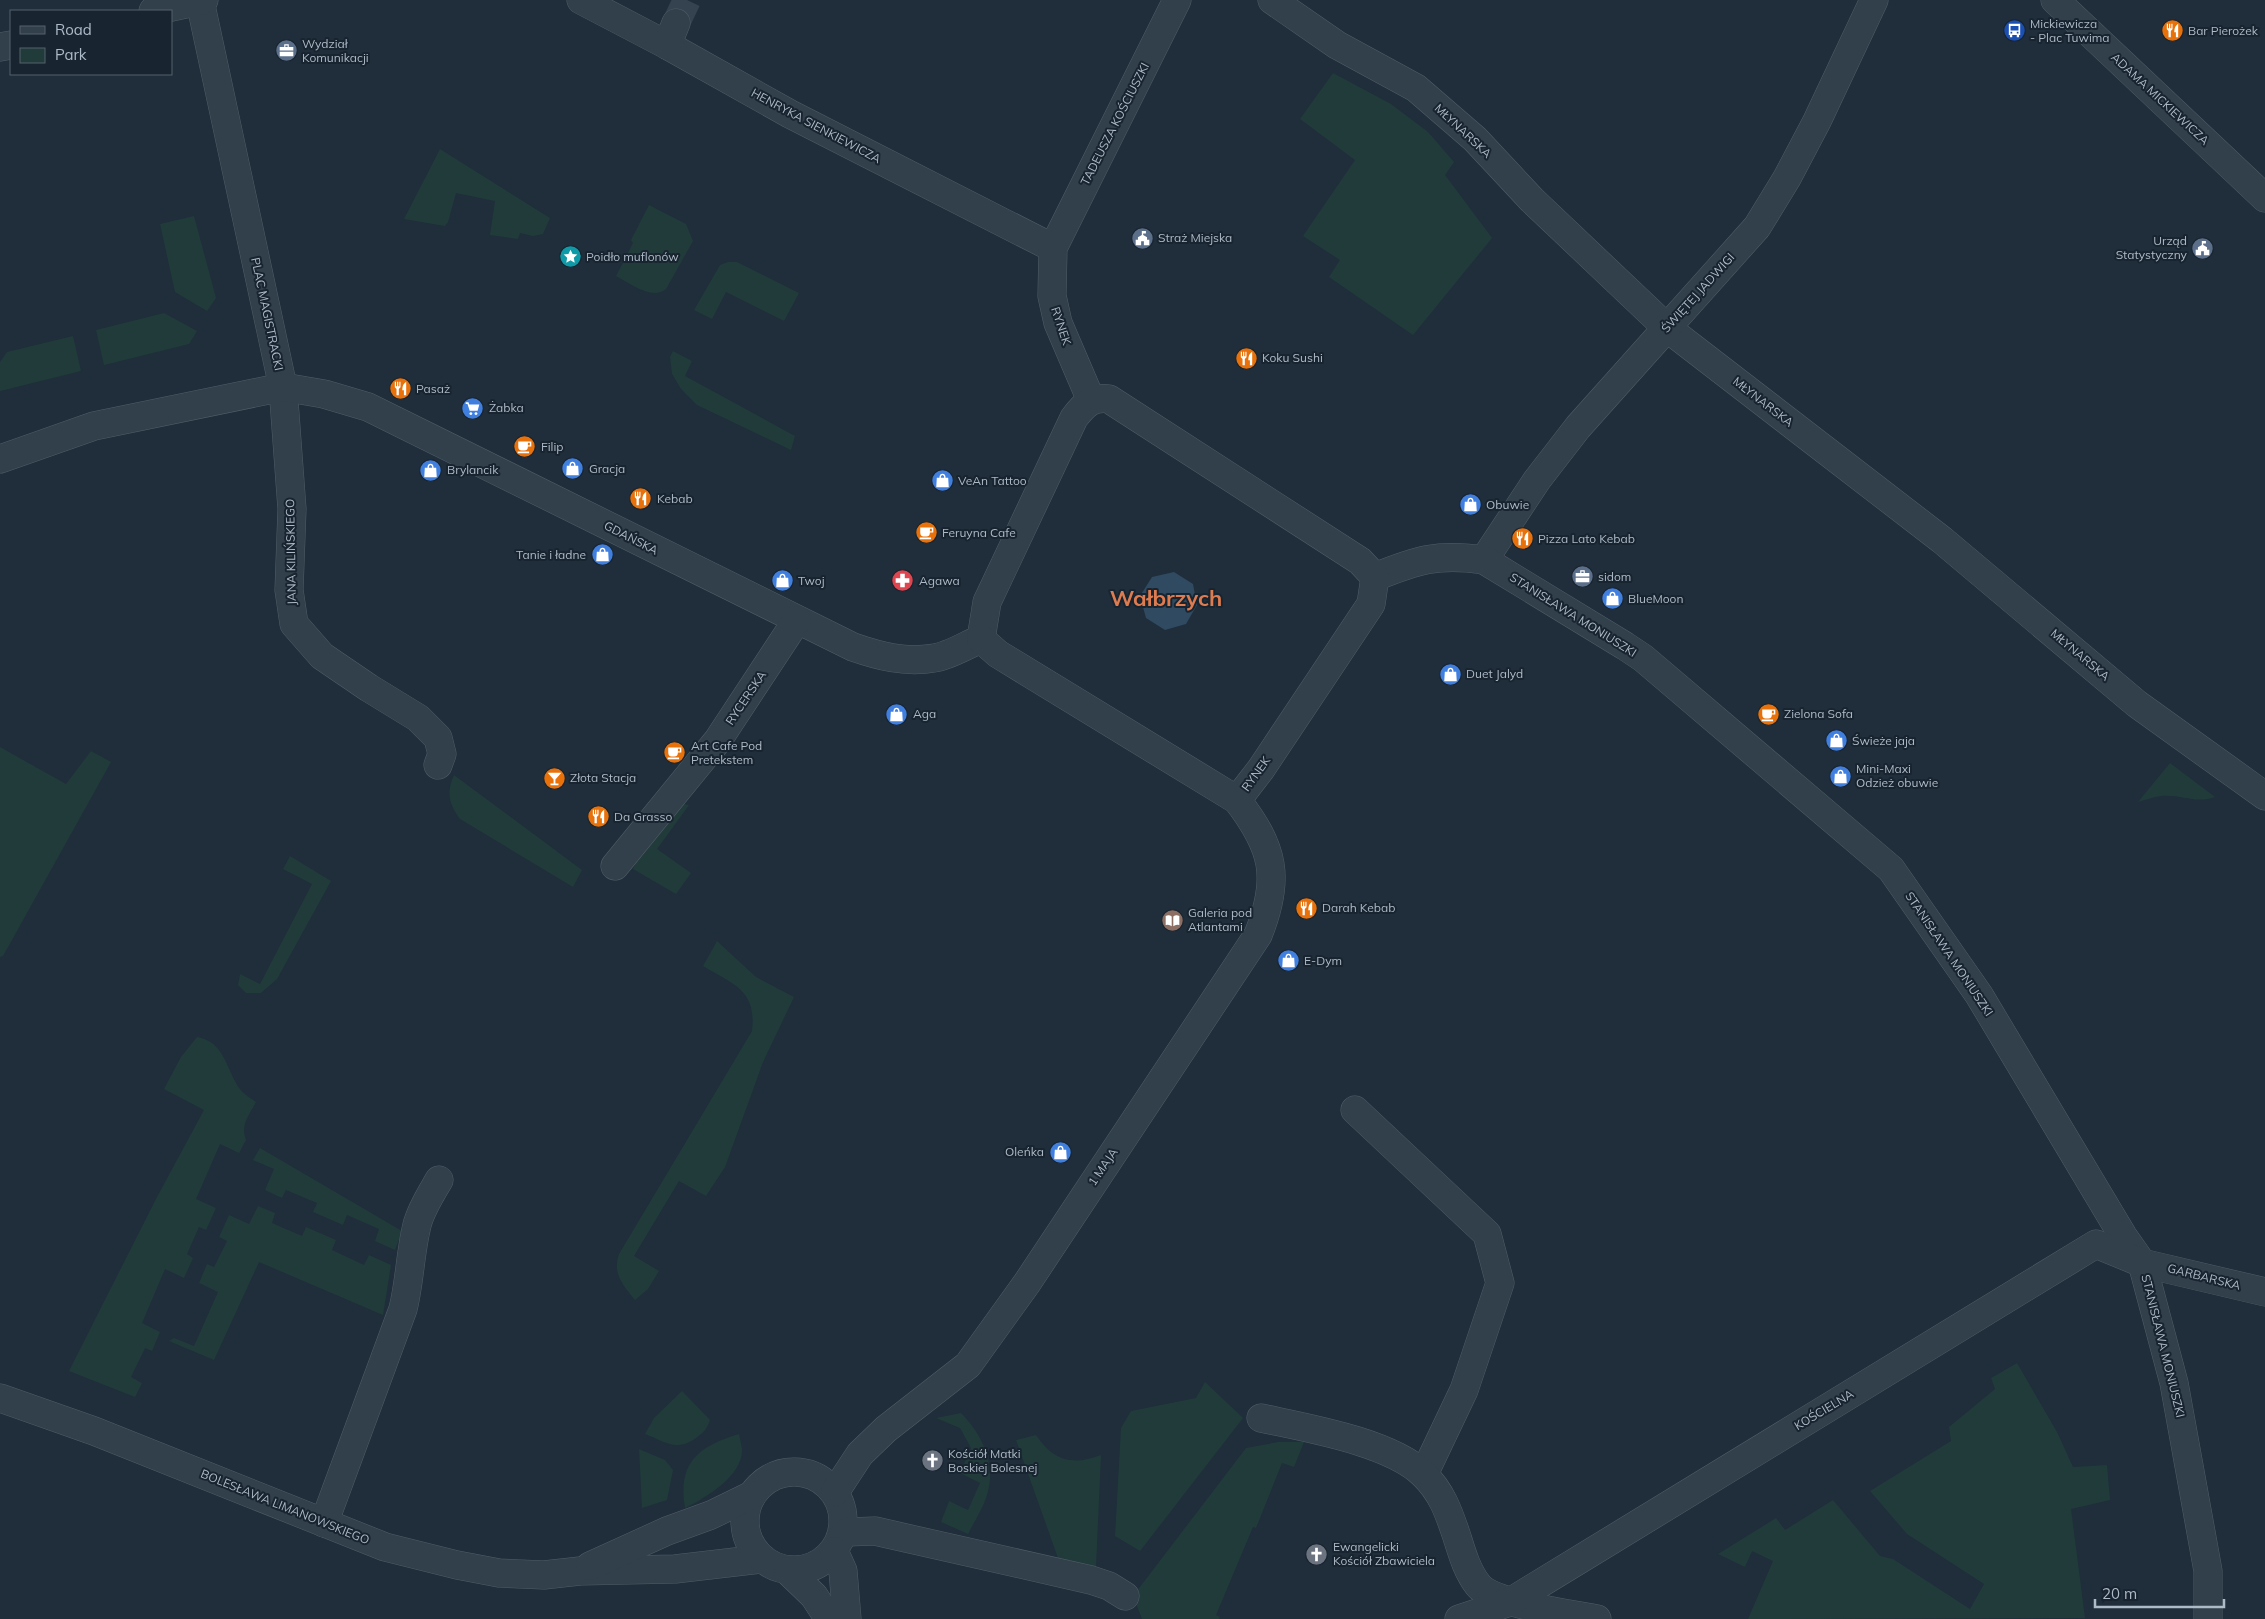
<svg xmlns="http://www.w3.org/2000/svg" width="2265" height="1619" viewBox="0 0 2265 1619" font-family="Mulish,sans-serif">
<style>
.green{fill:#213b3b}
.water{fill:#2f4a61}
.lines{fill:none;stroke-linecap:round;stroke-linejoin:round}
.minor-tunnel{stroke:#34434f;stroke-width:28;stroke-dasharray:28 14;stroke-linecap:butt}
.minor-casing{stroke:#505d68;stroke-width:29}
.minor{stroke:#32404b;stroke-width:28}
.labels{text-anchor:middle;stroke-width:4;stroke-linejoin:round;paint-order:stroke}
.poi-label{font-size:12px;fill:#adbac7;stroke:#18242f;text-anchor:start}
.street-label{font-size:12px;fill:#adbac7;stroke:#18242f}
.town-label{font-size:22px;font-weight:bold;fill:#de7c51;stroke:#18242f}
</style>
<rect width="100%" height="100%" fill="#1f2e3a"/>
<g class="green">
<path d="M1333,73L1391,104L1428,132L1454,162L1445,175L1492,238L1413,335L1329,277L1340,260L1303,236L1355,160L1300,119Z"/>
<path d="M440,149L550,218L543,234L533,236L520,233L518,239L490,235L495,201L456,193L448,222L445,226L404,219Z"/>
<path d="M649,205L686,224L693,241L666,289C652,301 630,283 616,276L633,243L631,240Z"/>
<path d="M194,216L216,298L207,311L175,292L160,224Z"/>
<path d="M728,262H737L799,293L784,321L726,292L712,319L694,310L720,265Z"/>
<path d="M164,313L197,331L189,344L104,365L96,330Z"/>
<path d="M73,336L81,371L0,391V362L7,352Z"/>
<path d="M673,351L692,361L685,376L795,436L791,450L697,405L681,389L672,374L670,357Z"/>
<path d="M0,747L66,784L91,751L111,762L3,956L0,957Z"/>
<path d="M2170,763L2215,797C2195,804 2182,794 2161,796C2153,797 2145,800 2138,802Z"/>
<path d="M454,775L582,870L573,887L460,819C449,805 446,792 454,775Z"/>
<path d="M684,804L689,805L657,849L691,873L676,894L633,869L636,861L676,811Z"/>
<path d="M290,856L331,881L277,979L261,993H246L238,985L240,974L260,984L312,884L283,869Z"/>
<path d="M717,941L756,977L794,997L763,1062L725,1167L706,1196L679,1181L634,1256L659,1271L648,1289L635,1300C623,1285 612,1274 619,1254L752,1031C757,990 733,984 703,966Z"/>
<path d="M197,1037C222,1041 226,1065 236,1083C240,1092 249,1097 256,1102C249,1115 240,1125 246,1140L239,1153L220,1144L196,1199L216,1208L206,1230L199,1227L187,1254L193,1258L184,1278L165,1269L142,1323L160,1332L152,1351L145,1348L131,1377L142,1383L135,1397L69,1371L157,1197L204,1110L164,1089L181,1057Z"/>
<path d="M260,1148L402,1231L395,1250L375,1241L379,1229L347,1215L343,1225L313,1212L317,1203L286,1190L282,1198L265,1190L274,1169L253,1160Z"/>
<path d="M258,1206L275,1213L272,1223L302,1236L306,1227L336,1240L332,1250L364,1265L369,1255L391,1265L383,1315L259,1262L214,1360L169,1341L174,1338L194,1346L218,1292L199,1283L207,1264L214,1267L227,1241L219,1237L229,1215L249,1224Z"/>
<path d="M2017,1363L2057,1432L2073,1467L2107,1465L2110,1500L2071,1509L2085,1618L1748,1619L1773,1561L1752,1551L1745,1567L1718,1554L1776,1518L1785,1530L1833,1500L1880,1556L1893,1559L1970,1609L1984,1584L1907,1534L1870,1491L1951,1441L1949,1427L1995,1389L1991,1378Z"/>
<path d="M1205,1382L1243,1418L1140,1551L1115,1536L1121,1428L1131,1411L1196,1398Z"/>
<path d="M682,1391L710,1420C707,1429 704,1432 696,1438C676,1452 666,1442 645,1434L654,1418Z"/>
<path d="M961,1413C980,1432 996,1462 988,1491C985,1505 975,1520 968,1534L941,1522L949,1501L968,1510L980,1483L960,1473L971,1448L960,1428L936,1418Z"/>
<path d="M739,1434C740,1439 741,1444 742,1449C743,1476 705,1498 685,1508C677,1462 699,1446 739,1434Z"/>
<path d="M1036,1435C1053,1461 1073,1466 1101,1455L1096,1567L1058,1558L1016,1440Z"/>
<path d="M1278,1442H1304L1294,1467L1282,1463L1256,1528L1253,1527L1216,1615L1220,1617L1219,1619H1142L1133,1596L1246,1448Z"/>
<path d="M639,1449L665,1460L673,1470L667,1500L642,1508Z"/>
</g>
<path class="water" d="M1174,572L1193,584L1197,605L1186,624L1165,630L1146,618L1140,596L1152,577Z"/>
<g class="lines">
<path class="minor-tunnel" d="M676,23L687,0"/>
<defs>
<g id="minor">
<path d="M581,0L667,45L790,114L1053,248"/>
<path d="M1272,0L1337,45L1416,88L1475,139L1532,200L1667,328L1942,540L2137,704L2265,796"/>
<path d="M2055,0L2265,198"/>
<path d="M200,1L283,387L292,509L289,590L294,624L322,656L369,688L418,718L438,738L442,754L438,765"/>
<path d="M153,11L204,0"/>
<path d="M667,45L676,23"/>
<path d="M0,47L11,45"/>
<path d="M1091,400L1058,323L1052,296L1053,248L1177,0"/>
<path d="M0,459L94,426L283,387L324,394L368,407L853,647C879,656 905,663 934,658C949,656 966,645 981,639"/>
<path d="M1484,560L1537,480L1578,427L1757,227L1787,178L1817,121L1874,0"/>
<path d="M1375,577C1417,560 1438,553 1484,560L1625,646L1643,658L1891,869L1979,995L2123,1236L2142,1263L2174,1383L2208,1571V1619"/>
<path d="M981,639L987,602L1074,418C1084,405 1092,396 1109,399L1360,561L1375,577L1371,604L1261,769L1237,800"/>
<path d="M615,866L718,740L797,620"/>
<path d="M1355,1110L1487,1234L1500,1283L1464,1390L1424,1474"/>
<path d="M0,1398L94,1431L385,1547L457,1565L499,1573L544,1575L580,1571L675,1569L761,1559"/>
<path d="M1261,1418C1307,1428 1390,1442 1423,1474C1442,1492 1449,1513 1457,1537C1462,1553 1467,1571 1478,1585C1493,1604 1571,1614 1597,1619"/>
<circle cx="794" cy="1521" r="49"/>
<path d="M835,1492L860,1454L886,1429L968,1365L1027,1283L1258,935C1281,878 1274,848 1237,800L998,654L981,639"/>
<path d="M324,1523L403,1309C410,1281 410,1253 417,1225C421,1209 431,1194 439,1180"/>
<path d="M842,1537L847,1532L875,1531L1091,1580L1109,1586L1125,1596"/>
<path d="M834,1551L843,1571L847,1619"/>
<path d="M590,1566L667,1531L711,1515L752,1495"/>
<path d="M788,1571L814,1596L829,1619"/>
<path d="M1459,1619L1510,1602L2096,1244L2142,1263L2265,1292"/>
</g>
</defs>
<use href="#minor" class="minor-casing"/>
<use href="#minor" class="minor"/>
</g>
<defs>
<symbol id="bus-disc" viewBox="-11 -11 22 22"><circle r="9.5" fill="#1a4fb4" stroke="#18242f"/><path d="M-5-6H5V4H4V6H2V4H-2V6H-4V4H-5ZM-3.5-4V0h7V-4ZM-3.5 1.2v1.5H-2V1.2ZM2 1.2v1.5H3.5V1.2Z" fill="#fff"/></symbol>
<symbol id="restaurant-disc" viewBox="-11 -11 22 22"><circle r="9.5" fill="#e8710a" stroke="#18242f"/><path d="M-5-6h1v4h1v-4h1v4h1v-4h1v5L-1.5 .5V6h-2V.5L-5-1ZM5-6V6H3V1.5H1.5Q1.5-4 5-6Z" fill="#fff"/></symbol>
<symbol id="office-disc" viewBox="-11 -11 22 22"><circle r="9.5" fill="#5c6f8a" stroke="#18242f"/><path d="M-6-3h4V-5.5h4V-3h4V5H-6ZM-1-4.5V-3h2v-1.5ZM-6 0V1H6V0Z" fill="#fff"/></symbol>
<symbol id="civic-disc" viewBox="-11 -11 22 22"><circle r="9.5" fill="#5c6f8a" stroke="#18242f"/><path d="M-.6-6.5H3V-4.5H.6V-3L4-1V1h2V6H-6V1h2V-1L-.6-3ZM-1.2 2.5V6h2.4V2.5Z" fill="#fff"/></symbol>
<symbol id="sight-disc" viewBox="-11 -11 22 22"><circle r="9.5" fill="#0f9aa8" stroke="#18242f"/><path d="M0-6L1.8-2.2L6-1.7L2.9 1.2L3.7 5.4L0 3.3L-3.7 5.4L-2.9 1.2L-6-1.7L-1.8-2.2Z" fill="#fff"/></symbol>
<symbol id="supermarket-disc" viewBox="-11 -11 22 22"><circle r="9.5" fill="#3f7fe0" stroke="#18242f"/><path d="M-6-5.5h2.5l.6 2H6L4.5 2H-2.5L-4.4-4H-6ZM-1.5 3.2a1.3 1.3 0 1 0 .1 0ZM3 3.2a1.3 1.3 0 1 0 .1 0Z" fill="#fff"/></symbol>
<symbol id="cafe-disc" viewBox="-11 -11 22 22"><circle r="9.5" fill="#e8710a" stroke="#18242f"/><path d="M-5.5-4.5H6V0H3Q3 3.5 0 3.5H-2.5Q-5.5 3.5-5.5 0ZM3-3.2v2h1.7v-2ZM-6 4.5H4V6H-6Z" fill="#fff"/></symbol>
<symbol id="shop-disc" viewBox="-11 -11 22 22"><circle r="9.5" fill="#3f7fe0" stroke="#18242f"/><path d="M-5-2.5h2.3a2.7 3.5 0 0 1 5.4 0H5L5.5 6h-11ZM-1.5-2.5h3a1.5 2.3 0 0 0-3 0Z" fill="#fff"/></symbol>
<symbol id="pharmacy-disc" viewBox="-11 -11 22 22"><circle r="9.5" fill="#e0444e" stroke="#18242f"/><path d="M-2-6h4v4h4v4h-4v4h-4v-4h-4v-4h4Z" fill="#fff"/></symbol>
<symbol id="bar-disc" viewBox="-11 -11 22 22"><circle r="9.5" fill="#e8710a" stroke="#18242f"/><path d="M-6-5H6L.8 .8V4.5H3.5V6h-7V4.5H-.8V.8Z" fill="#fff"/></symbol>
<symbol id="library-disc" viewBox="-11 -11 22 22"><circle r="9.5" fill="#8d6e63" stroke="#18242f"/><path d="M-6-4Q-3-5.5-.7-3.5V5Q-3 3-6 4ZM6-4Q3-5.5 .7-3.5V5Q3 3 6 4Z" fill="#fff"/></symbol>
<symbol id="church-disc" viewBox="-11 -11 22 22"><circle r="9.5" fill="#6b7280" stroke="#18242f"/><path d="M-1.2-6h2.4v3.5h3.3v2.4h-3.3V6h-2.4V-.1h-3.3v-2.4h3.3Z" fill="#fff"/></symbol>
</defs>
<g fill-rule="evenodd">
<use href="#bus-disc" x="2002" y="18" width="25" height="25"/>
<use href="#restaurant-disc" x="2160" y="18" width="25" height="25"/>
<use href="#office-disc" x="274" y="38" width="25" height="25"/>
<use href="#civic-disc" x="1130" y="226" width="25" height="25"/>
<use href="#civic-disc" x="2190" y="236" width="25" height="25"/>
<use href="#sight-disc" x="558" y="244" width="25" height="25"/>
<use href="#restaurant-disc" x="1234" y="346" width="25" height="25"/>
<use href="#restaurant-disc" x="388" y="376" width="25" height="25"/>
<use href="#supermarket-disc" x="460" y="396" width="25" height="25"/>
<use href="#cafe-disc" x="512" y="434" width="25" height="25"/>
<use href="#shop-disc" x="560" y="456" width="25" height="25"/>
<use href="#shop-disc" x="418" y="458" width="25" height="25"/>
<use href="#shop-disc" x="930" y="468" width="25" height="25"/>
<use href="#restaurant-disc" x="628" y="486" width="25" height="25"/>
<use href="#shop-disc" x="1458" y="492" width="25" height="25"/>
<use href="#cafe-disc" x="914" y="520" width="25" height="25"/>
<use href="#restaurant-disc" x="1510" y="526" width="25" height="25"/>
<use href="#shop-disc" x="590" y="542" width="25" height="25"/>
<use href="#office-disc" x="1570" y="564" width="25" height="25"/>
<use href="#shop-disc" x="770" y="568" width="25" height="25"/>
<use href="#pharmacy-disc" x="890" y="568" width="25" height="25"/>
<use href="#shop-disc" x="1600" y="586" width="25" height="25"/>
<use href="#shop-disc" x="1438" y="662" width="25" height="25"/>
<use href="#shop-disc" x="884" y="702" width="25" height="25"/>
<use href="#cafe-disc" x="1756" y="702" width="25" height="25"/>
<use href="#shop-disc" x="1824" y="728" width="25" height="25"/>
<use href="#cafe-disc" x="662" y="740" width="25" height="25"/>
<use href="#shop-disc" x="1828" y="764" width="25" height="25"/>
<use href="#bar-disc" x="542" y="766" width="25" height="25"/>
<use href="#restaurant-disc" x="586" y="804" width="25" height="25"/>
<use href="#restaurant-disc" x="1294" y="896" width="25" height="25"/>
<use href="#library-disc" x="1160" y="908" width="25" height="25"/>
<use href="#shop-disc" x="1276" y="948" width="25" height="25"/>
<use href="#shop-disc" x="1048" y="1140" width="25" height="25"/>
<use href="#church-disc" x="920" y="1448" width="25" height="25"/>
<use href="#church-disc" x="1304" y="1542" width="25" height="25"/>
</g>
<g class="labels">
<g class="poi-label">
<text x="2030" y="28">Mickiewicza<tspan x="2030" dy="14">- Plac Tuwima</tspan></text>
<text x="2188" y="35">Bar Pierożek</text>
<text x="302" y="48">Wydział<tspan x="302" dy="14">Komunikacji</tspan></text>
<text x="1158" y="242">Straż Miejska</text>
<text x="2187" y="245" text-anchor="end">Urząd<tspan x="2187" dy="14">Statystyczny</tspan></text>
<text x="586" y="261">Poidło muflonów</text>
<text x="1262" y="362">Koku Sushi</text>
<text x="416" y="393">Pasaż</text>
<text x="489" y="412">Żabka</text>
<text x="541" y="451">Filip</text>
<text x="589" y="473">Gracja</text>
<text x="447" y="474">Brylancik</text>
<text x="958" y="485">VeAn Tattoo</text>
<text x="657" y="503">Kebab</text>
<text x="1486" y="509">Obuwie</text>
<text x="942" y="537">Feruyna Cafe</text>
<text x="1538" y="543">Pizza Lato Kebab</text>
<text x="586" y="559" text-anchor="end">Tanie i ładne</text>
<text x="1598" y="581">sidom</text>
<text x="798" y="585">Twoj</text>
<text x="919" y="585">Agawa</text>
<text x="1628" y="603">BlueMoon</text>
<text x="1466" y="678">Duet Jalyd</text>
<text x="913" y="718">Aga</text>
<text x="1784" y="718">Zielona Sofa</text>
<text x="1852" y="745">Świeże jaja</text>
<text x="691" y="750">Art Cafe Pod<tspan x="691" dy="14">Pretekstem</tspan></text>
<text x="1856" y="773">Mini-Maxi<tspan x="1856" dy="14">Odzież obuwie</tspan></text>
<text x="570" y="782">Złota Stacja</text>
<text x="614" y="821">Da Grasso</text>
<text x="1322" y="912">Darah Kebab</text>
<text x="1188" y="917">Galeria pod<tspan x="1188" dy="14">Atlantami</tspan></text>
<text x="1304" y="965">E-Dym</text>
<text x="1044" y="1156" text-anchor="end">Oleńka</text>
<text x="948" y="1458">Kościół Matki<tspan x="948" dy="14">Boskiej Bolesnej</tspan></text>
<text x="1333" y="1551">Ewangelicki<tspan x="1333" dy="14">Kościół Zbawiciela</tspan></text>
</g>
<g class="street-label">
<text transform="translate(2160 99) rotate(43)" y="4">ADAMA MICKIEWICZA</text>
<text transform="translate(1115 124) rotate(-63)" y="4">TADEUSZA KOŚCIUSZKI</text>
<text transform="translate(816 126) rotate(28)" y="4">HENRYKA SIENKIEWICZA</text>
<text transform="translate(1463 131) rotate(43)" y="4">MŁYNARSKA</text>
<text transform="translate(1698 293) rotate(-48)" y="4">ŚWIĘTEJ JADWIGI</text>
<text transform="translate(267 314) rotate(78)" y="4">PLAC MAGISTRACKI</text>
<text transform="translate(1061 326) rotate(72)" y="4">RYNEK</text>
<text transform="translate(1763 402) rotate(38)" y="4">MŁYNARSKA</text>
<text transform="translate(631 538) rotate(27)" y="4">GDAŃSKA</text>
<text transform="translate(291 552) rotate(-91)" y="4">JANA KILIŃSKIEGO</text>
<text transform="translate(1573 615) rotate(32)" y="4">STANISŁAWA MONIUSZKI</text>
<text transform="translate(2080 655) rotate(40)" y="4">MŁYNARSKA</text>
<text transform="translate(746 698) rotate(-56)" y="4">RYCERSKA</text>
<text transform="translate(1256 774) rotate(-54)" y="4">RYNEK</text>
<text transform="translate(1949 954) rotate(56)" y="4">STANISŁAWA MONIUSZKI</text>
<text transform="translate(1103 1167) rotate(-56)" y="4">1 MAJA</text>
<text transform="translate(2204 1277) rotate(14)" y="4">GARBARSKA</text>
<text transform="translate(2163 1346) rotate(76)" y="4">STANISŁAWA MONIUSZKI</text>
<text transform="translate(1824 1410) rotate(-31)" y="4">KOŚCIELNA</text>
<text transform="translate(285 1507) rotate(22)" y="4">BOLESŁAWA LIMANOWSKIEGO</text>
</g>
<g class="town-label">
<text x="1166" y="606">Wałbrzych</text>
</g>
</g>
<rect x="10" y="10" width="162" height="65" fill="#18242f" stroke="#54606c"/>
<rect x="20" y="26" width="25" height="8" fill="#32404b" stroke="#54606c"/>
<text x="55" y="35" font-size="15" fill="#adbac7">Road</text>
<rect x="20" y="48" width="25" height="15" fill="#213b3b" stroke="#54606c"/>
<text x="55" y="60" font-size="15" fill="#adbac7">Park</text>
<path d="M2095 1599v8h129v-8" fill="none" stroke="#adbac7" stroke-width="2.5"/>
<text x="2102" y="1599" font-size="15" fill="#adbac7" stroke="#18242f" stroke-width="4" paint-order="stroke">20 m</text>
</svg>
